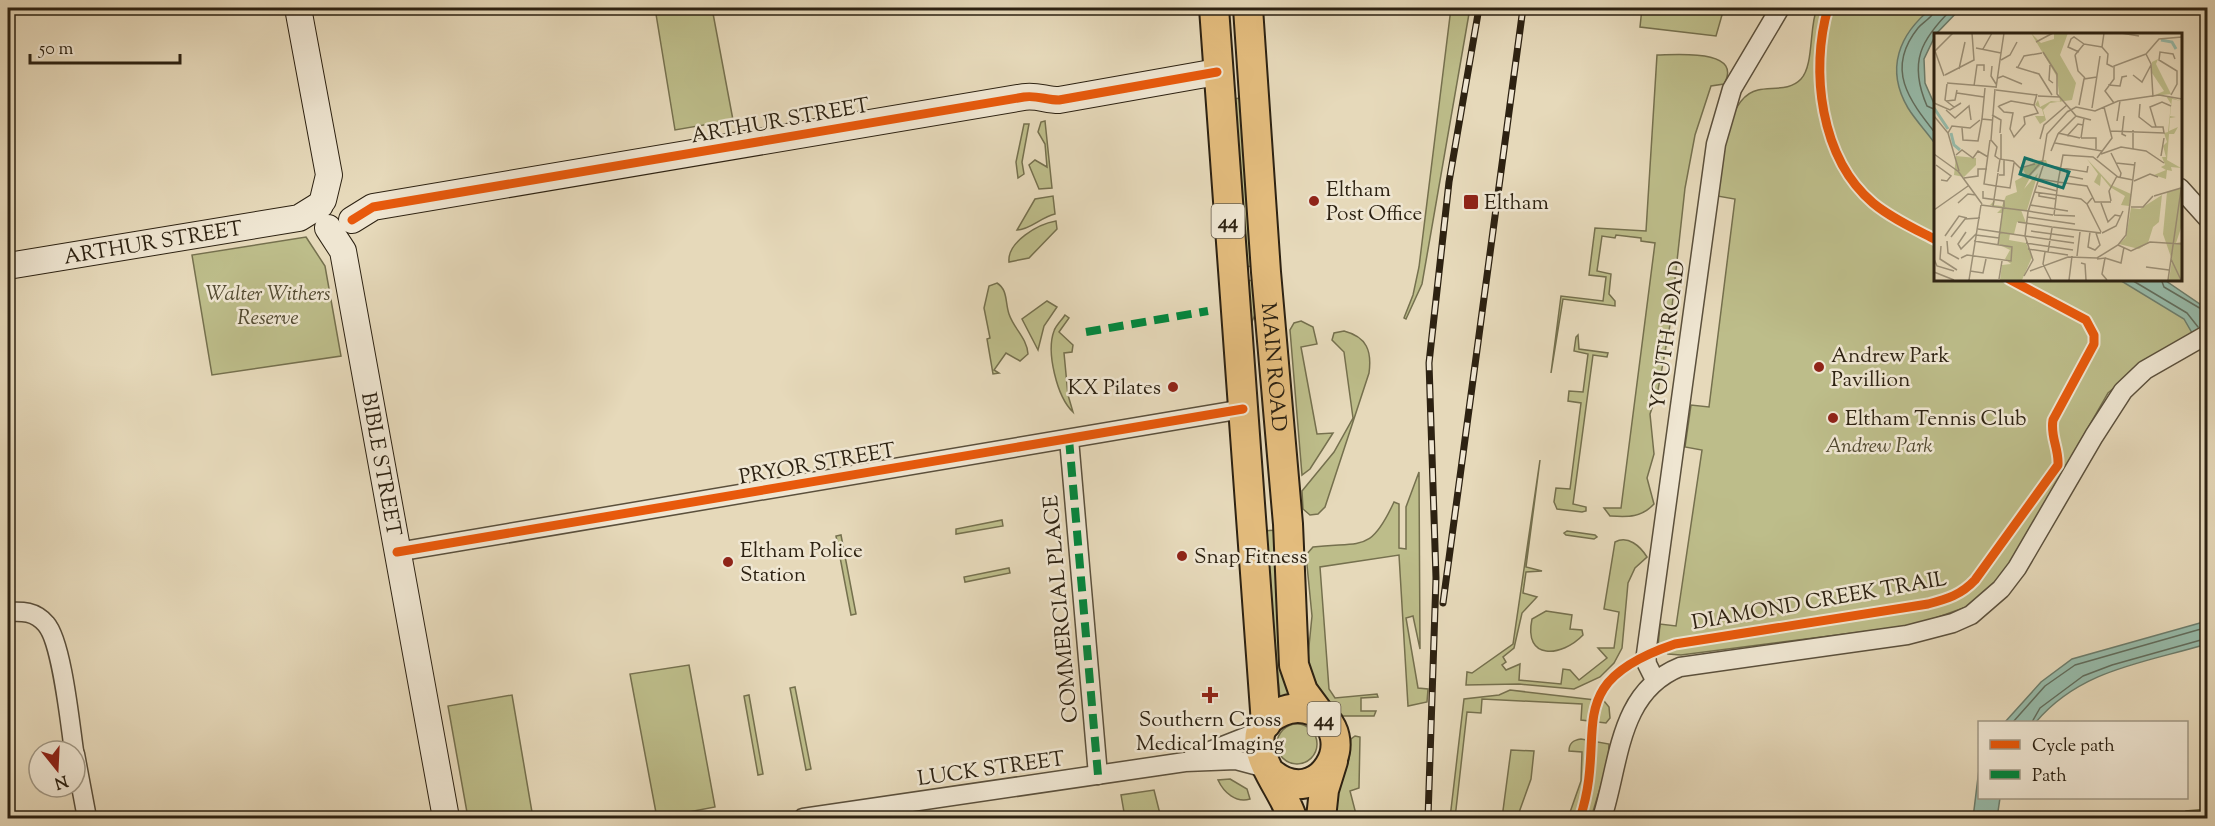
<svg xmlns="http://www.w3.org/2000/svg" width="2215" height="826" viewBox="0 0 2215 826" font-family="'Sorts Mill Goudy',serif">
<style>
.green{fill:#bdbd8a;stroke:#75704e;stroke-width:1.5}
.water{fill:#97bbaa;stroke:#6d7e6d;stroke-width:1.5}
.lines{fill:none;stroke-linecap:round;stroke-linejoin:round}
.shore{stroke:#626e5e;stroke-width:1.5}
.street-casing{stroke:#5b503c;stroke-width:21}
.secondary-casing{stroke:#2d2212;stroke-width:28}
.primary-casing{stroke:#2d2212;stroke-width:32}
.street{stroke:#efe6d2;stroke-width:18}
.secondary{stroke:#efe6d2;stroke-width:26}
.primary{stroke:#e3bc7d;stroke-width:28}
.rail-casing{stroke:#2d2212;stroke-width:7}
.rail{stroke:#efe6d2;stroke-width:4.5;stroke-dasharray:14;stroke-linecap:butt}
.quiet{stroke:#00873e;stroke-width:8;stroke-dasharray:15 8;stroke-linecap:butt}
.cycleway-casing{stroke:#efe6d2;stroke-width:13}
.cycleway{stroke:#e8590c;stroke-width:9}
.poi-dot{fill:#8f2418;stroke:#efe6d2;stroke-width:2}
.labels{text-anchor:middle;stroke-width:5;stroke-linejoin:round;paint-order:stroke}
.shield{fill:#efe6d2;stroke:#675d4c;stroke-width:1.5}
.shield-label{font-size:20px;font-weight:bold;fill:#2d2212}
.street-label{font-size:21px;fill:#2d2212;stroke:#efe6d2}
.poi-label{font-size:21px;fill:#2d2212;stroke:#efe6d2;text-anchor:start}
.park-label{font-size:21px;font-style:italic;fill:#514930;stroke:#efe6d2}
.inset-river{fill:none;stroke:#97bbaa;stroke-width:3}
.inset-road{fill:none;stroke:#9c9077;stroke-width:1.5}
.view{fill:#0f766e;fill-opacity:0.15;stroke:#0f766e;stroke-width:3}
.inset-edge{fill:none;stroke:#2d2212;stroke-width:3}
</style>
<rect width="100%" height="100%" fill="#e6d9ba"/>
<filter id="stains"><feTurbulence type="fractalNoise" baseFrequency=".00333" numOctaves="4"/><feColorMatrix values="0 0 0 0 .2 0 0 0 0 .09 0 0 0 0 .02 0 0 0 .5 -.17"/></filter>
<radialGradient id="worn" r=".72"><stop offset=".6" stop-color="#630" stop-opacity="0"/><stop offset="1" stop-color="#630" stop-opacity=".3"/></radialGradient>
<g class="green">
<path d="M655,8H712L733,120L675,130Z"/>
<path d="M1451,8H1470L1422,284L1406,319L1404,318L1413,295L1419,267Z"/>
<path d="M1642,8H1724L1716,36L1640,27Z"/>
<path d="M1817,8H1947L1910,63L1936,123V279H2139L2205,329L2134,371L2108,393L2007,569L1995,586L1969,606L1916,625L1681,655L1668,654L1658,647L1660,624L1676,626L1702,450L1685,447L1691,405L1709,407L1735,199L1717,196C1721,169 1724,97 1758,90C1772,87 1790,91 1801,79C1814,65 1809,27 1817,8Z"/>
<path d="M1657,55C1675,55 1744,48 1724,84L1711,86L1695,135L1685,188L1670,325L1658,390L1650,414L1654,454L1647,478L1654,504C1641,518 1628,517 1610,516L1604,508H1621L1655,243L1641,241V238L1616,235L1615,238L1602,236L1597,271L1611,274L1609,294L1615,301V306L1563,299L1551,373L1561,296L1603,301L1606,277L1589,275L1595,228L1646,231Z"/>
<path d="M1242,98L1255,266L1242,267L1230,99Z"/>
<path d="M1045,121L1052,188L1039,189L1029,165L1035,160L1047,167L1045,144L1038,132L1041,122Z"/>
<path d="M1024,124H1029L1022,162L1024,174L1018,178L1016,162Z"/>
<path d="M1053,196L1055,214C1041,217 1030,230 1017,230L1035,199Z"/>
<path d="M1056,221L1057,229L1029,258L1009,262C1007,242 1038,224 1056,221Z"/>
<path d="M306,237L325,266L341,356L212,375L192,255Z"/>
<path d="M1257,280L1258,308L1250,326L1243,281Z"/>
<path d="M997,283C1008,290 1005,302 1009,314C1014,329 1027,338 1028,354L1020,361L1006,353L994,370L999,373L993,374L987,339L990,338L984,308L989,286Z"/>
<path d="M1047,301L1057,307L1044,326L1038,350L1022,319Z"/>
<path d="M1065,315L1069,318L1059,332L1073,345L1072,352L1064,353L1068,395L1073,412C1057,397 1046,352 1054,331C1056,325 1062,320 1065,315Z"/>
<path d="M1301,321L1313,327L1317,344L1301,347L1317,434L1333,433L1310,469L1302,475L1290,330L1294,323Z"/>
<path d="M1344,331C1367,337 1372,351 1369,373L1325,507L1318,514L1310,515L1303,509L1302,491L1334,452L1353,418L1344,352L1332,340L1334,333Z"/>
<path d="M1578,335L1579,349L1608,353L1607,357L1593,355L1573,504L1586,507V511L1582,512L1557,509L1554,502L1556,488L1570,489L1581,403L1568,401L1569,391L1583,392L1588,354L1574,351L1576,337Z"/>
<path d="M1540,460L1526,567L1542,571L1526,572L1523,593L1537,597L1522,613L1514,648L1503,657L1506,662L1502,665L1506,670L1520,664L1519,680L1561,684L1563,669L1570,670L1579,680L1607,658L1598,648H1614L1619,612L1604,609L1615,542C1628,535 1640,546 1647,557L1635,568L1628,583L1622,648L1614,663L1600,677L1574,689L1519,684L1466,685L1467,672L1472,673L1513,644Z"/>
<path d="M1419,472L1420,649L1413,616L1406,618L1418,688L1428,689L1427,702L1408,706L1399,555L1320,567L1329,689L1335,698L1377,694L1378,697L1361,698V711H1376L1374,716H1343L1321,693L1309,668L1308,656L1312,616L1306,555L1313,547C1362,541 1370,554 1394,502L1399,504V548L1406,549V507Z"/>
<path d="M1002,520L1003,526L956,534V529Z"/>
<path d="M1276,530L1292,695L1280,698L1264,531Z"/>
<path d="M1567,531L1595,535L1597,537L1594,539L1566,535L1564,533Z"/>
<path d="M841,535L856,614L851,615L836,536Z"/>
<path d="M1009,568L1010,573L965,582L964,577Z"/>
<path d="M1546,611L1572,615L1570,629L1582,630L1583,635C1562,657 1523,661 1532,619Z"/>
<path d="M689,665L715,807L657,818L630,674Z"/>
<path d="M795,687L811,769L806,770L790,688Z"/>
<path d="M1510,690L1604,701L1609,707L1610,718L1606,723L1581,720L1582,704L1482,699L1481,713L1467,712L1455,818H1450L1464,699L1499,695Z"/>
<path d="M512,695L533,818H468L448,706Z"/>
<path d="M749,695L763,774L758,775L744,696Z"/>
<circle cx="1297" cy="744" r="20"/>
<path d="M1355,736L1360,737L1359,788L1350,791L1357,818H1334L1339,788L1349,760L1351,739Z"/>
<path d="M1581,739L1609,744L1608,762L1591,818H1568L1581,781L1582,752L1569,751C1569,743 1573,740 1581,739Z"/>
<path d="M1511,750L1534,751L1531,779L1517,818H1502Z"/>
<path d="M1230,779L1247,789L1250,799C1236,803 1224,793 1218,780Z"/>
<path d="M1154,790L1161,818H1125L1121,795Z"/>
<path d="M2207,809V818H2186V811Z"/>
<path d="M2177,812V818H2131V816Z"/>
</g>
<g class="water">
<path d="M1932,8H1961L1936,34L1924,59L1925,83L1936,108V145C1927,132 1916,121 1908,108C1885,69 1899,34 1932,8Z"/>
<path d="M2118,279H2163L2207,309V359L2184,319Z"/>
<path d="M2207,621V644C2144,663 2081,669 2036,722H2005L2041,682L2072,659Z"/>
<path d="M1979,769L1980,798H2000L1997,818H1973Z"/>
</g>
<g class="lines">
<g class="shore">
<path d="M1935,8C1934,17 1924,21 1918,28C1885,69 1909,100 1936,134"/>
<path d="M1936,110L1927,106C1908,62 1921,39 1953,8"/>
<path d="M2130,279L2187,313L2198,327"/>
<path d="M2161,279L2164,287L2208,313"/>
<path d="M2013,722L2045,686L2075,665L2208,627"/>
<path d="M2032,722L2040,708L2083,676L2112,665L2208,638"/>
</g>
<defs>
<g id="street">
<path d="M2180,188L2208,219"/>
<path d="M1069,439L1098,775"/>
<path d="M397,552L1243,409"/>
<path d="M8,612C22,611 35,611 46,624C62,642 70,724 74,751"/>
<path d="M1655,680L1647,664L1646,654L1716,144L1732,89L1780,8"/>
<path d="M75,754L87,818"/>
<path d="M1192,758L1263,730"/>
<path d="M803,818L1185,762L1236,760L1266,768"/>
<path d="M1602,818C1620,762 1618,692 1680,667L1907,635L1953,623L1971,615L2001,589L2017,568L2094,436L2123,391L2145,370L2208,334"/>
</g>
<g id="secondary">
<path d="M298,8L329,175L323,200"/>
<path d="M352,220L373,207L1024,97C1037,95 1046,100 1059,100L1217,72"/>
<path id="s1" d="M328,228L343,251L446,818"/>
<path id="s2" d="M8,266L299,218L320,205"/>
</g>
<g id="primary">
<path d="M1214,8L1266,724"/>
<path id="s3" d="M1248,8L1266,272L1288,524L1294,665L1303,691L1323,718"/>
<path d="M1271,773C1319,813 1364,735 1313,711C1303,707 1291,707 1281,712C1230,735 1284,786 1292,818"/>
<path d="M1321,818L1324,790L1333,761"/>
</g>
</defs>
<use href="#street" class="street-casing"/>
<use href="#secondary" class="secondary-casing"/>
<use href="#primary" class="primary-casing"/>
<use href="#street" class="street"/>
<use href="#secondary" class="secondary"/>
<use href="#primary" class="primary"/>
<defs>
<g id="rail">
<path d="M1443,603L1523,8"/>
<path d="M1428,818L1436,578L1429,363L1449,182L1479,8"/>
</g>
</defs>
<use href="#rail" class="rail-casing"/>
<use href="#rail" class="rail"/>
<g class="quiet">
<path d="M1086,332L1208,311"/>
<path d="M1069,439L1098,775"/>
</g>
<defs>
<g id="cycleway">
<path d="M1828,8C1810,70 1820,158 1873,203C1891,218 1915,229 1936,240"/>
<path d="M352,220L373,207L1024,97C1037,95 1046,100 1059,100L1217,72"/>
<path d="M397,552L1243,409"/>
<path d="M1580,818C1609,731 1557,684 1675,644L1928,604C1947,599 1961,595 1975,580L2058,465C2059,448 2050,437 2053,420L2094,344V335L2086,320L2009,279"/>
</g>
</defs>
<use href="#cycleway" class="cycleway-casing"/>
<use href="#cycleway" class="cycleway"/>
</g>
<g class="poi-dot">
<circle cx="1314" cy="201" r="6"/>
<rect x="1463" y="194" width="16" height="16" rx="3"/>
<circle cx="1819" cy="367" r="6"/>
<circle cx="1173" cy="387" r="6"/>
<circle cx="1833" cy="418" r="6"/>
<circle cx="1182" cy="556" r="6"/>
<circle cx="728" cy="562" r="6"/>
<path d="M1207 686h6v6h6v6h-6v6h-6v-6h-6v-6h6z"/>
</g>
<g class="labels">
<g class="shield">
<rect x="1211.5" y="204" width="33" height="34" rx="4.5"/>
<rect x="1307.5" y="702" width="33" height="34" rx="4.5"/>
</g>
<g class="shield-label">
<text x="1228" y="228">44</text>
<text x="1324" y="726">44</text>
</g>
<g class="street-label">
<text transform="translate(780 120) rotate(-10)" y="7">ARTHUR STREET</text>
<text dy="7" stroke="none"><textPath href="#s2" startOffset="147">ARTHUR STREET</textPath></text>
<text transform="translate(1667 335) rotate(-82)" y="7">YOUTH ROAD</text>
<text dy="7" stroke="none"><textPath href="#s3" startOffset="360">MAIN ROAD</textPath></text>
<text transform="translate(817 463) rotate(-10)" y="7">PRYOR STREET</text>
<text dy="7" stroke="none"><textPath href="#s1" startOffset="244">BIBLE STREET</textPath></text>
<text transform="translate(1819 600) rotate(-10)" y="7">DIAMOND CREEK TRAIL</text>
<text transform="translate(1060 609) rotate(-95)" y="7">COMMERCIAL PLACE</text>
<text transform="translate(991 768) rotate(-8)" y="7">LUCK STREET</text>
</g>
<g class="poi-label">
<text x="1326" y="196">Eltham<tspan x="1326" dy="24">Post Office</tspan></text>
<text x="1484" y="209">Eltham</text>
<text x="1831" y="362">Andrew Park<tspan x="1831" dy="24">Pavillion</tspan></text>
<text x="1161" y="394" text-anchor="end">KX Pilates</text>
<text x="1845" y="425">Eltham Tennis Club</text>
<text x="740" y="557">Eltham Police<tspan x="740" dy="24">Station</tspan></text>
<text x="1194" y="563">Snap Fitness</text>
<text x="1210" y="726" text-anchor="middle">Southern Cross<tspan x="1210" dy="24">Medical Imaging</tspan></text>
</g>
<g class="park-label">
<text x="268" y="300">Walter Withers<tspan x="268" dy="24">Reserve</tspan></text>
<text x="1879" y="452">Andrew Park</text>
</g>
</g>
<g transform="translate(1934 33)">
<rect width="248" height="248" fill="#e6d9ba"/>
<path d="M97,0L107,10L120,6V0H134L126,22L142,50L138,67L116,70L109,77L112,87L106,91L101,83H110L108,76L101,72L104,67L106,74L117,68L126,69L123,44ZM224,26L222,31L237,61L219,63L230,58L218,40V29ZM232,63L247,68L238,66L236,83L242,84L236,85L235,98L244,94L240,101H235L233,127L247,135L237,134L238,138L233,137L232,146L220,142L232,137L227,134L231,132L228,124H232L229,113L233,109L230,100L234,99L237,71ZM22,123L42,125V132L30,144L20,142ZM153,126L177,152L197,161L195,173L187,172L191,163L176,154L167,143L166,153L160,149L164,141ZM106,127H112L113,130V132L110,129L98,141L90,156L104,140L93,177H87L92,190L83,189L80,201H76L75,207L92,210L98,224L88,247H66L68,232L77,231L71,226L76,217L64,211L68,180H63L68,175L56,172L61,167L60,172L68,173L72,163L83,159L81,148L92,142L88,135ZM247,155V195L242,210L247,209V247H235L238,227L229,201L233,159ZM228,162L225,189L219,194L214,210L205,216L185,211L192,204L197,175L206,176Z" fill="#bdbd8a"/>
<path class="inset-river" d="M227,7L238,9L242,16M0,75L14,96M17,100L20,112L26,117"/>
<path class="inset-road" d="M170,0L168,14L174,21L173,31L179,34M187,0L205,3M102,9L119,0M42,15L67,20M49,16L58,0M109,19L123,41V61L137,77M145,19L134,14L137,6L140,4L150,11M67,20L70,0M212,21L225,6L248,4M212,21L217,31L219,64M141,22L150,11L168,14M141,22L144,38L151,45M67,27L76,22L83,9M116,32L115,47L119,50M58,33L57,43L62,51M82,34L105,41L118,62M84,34L90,23L108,20M25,36L31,9M11,42L40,27L38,0M199,42L208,49L217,32M10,43L1,18L19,0M64,45L69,43L88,51M13,50L62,54M13,51L11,67L20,74M174,52L186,53L188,44L193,43M40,53L43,32H50V38M51,55L48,86L58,87M62,55L67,20M62,57L103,62M23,60L50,64M237,62L243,51V38L225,27L226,19L239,21L241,26M104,63L126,64M12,68L21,67L23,57M0,70L16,77L27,70M180,70L171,58L180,46V33L212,21M145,72L150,46L163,44M64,73L70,79L79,80L76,96L80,104L91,91L90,84L104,80L100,72L103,61M65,73L77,68L100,72M158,75L166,23M12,77L21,85L35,73L37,87M137,77L142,83L157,87M133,79L142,74L161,78L184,68L225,62L248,66M58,82L67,87L66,100M0,83L14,100L25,138M190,83L188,101L192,103M183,88L186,68M222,94L216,74L228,69L237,73M28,95L29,107L44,108L48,86M199,97V116M176,98L230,100L229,94H218L205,84L206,71M14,100L18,93L36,95L46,87M124,100L146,105M67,101V126M133,103L144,91L149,92M147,105H162V116M147,105L150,85M106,106L110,92L133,72M56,107L50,151L62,153M57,107L61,56M57,107L63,114L61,123L65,126M121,110L168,118M117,118L124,101L142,83M177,120L187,140L186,145M0,121L25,139M167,121L187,114L212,118L230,130M22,122L28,117L39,125L44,118L54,124M227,123L230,105M163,125L178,105L170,74M182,130L201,132M2,132L17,143L13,148L7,147M108,132L113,101L134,78M109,132L153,139L154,133M133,136V143L149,146M24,138L48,171M64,139L66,126L79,128L86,135L101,131M65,142H70V126M30,145L44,143V136H53M93,145L109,127M106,146L124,149M200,148L216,141L224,144M124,149L129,122L159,124L184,144L199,147M124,149L153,153L161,169H177M62,153L76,155L80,130M104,153L123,158M49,158V165L70,168V174M100,159L122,162M105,160V163L122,166M122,162L147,166L153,171M220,163L247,155M158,165L153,171L167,199M177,168L175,158L183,143M24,170L34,161L42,162M167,170L174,189L181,182L186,183M47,172L94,178M96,172L134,178M59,173L64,140M197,174H209L219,163M0,177L34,153M94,178L119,182M120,182L124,149M120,182L141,183M93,184L141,191M84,189L118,194M118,194L167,200M44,196L91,203M97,198L140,204M32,199L24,211L27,216L43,200M156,199L154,214L161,217L166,212L162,200M168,200L182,193L189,178M42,202L65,205M11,203L25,183L33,185M91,203L140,210M17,204L31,186L46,185M13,208L14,220L25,226M92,210L139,217M64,212L69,175M184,212L197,218L216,209L248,211M7,213L6,226L23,237M94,216L134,222M111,219L109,231L117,247M114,219L118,195M143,223L146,199M27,225L33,222L77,228L78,214L40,208M171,225L187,230L190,214M0,226L3,233L20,238M163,226L171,225L168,241L173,247M237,226L247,247M147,230L151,231L152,247M212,234L235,237M36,238L49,240L52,226M96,238L134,224L163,225L184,212L192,202L201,129M0,239L20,247M90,243L99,227L91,203L94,179L109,133M65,246L68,228M35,247L47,172M135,247L138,223M234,247L248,150"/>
<path class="view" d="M91,125L135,139L129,155L86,141Z"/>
<rect width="248" height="248" class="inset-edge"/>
</g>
<rect width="2215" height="826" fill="none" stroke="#e6d9ba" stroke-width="30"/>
<rect x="9" y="9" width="2197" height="808" fill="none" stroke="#2d2212" stroke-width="3"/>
<rect x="15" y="15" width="2185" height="796" fill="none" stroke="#2d2212" stroke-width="1.5"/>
<rect x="1978" y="721" width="210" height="78" fill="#efe6d2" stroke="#a19885" stroke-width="1.5"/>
<rect x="1990" y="740" width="30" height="9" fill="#e8590c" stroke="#a19885" stroke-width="1.5"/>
<text x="2032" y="751" font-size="18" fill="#2d2212">Cycle path</text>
<rect x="1990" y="770" width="30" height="9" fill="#00873e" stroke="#a19885" stroke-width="1.5"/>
<text x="2032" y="781" font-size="18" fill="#2d2212">Path</text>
<g transform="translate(57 769) rotate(162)"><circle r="28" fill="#efe6d2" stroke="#a19885" stroke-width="1.5"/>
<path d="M0-4.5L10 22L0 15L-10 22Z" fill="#8f2418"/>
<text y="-9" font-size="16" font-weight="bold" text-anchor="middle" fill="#2d2212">N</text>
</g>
<path d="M30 54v9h150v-9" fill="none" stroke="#2d2212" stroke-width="3"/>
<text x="39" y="54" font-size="18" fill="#2d2212" stroke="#efe6d2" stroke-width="4.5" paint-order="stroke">50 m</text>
<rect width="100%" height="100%" filter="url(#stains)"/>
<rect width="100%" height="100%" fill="url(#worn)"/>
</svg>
